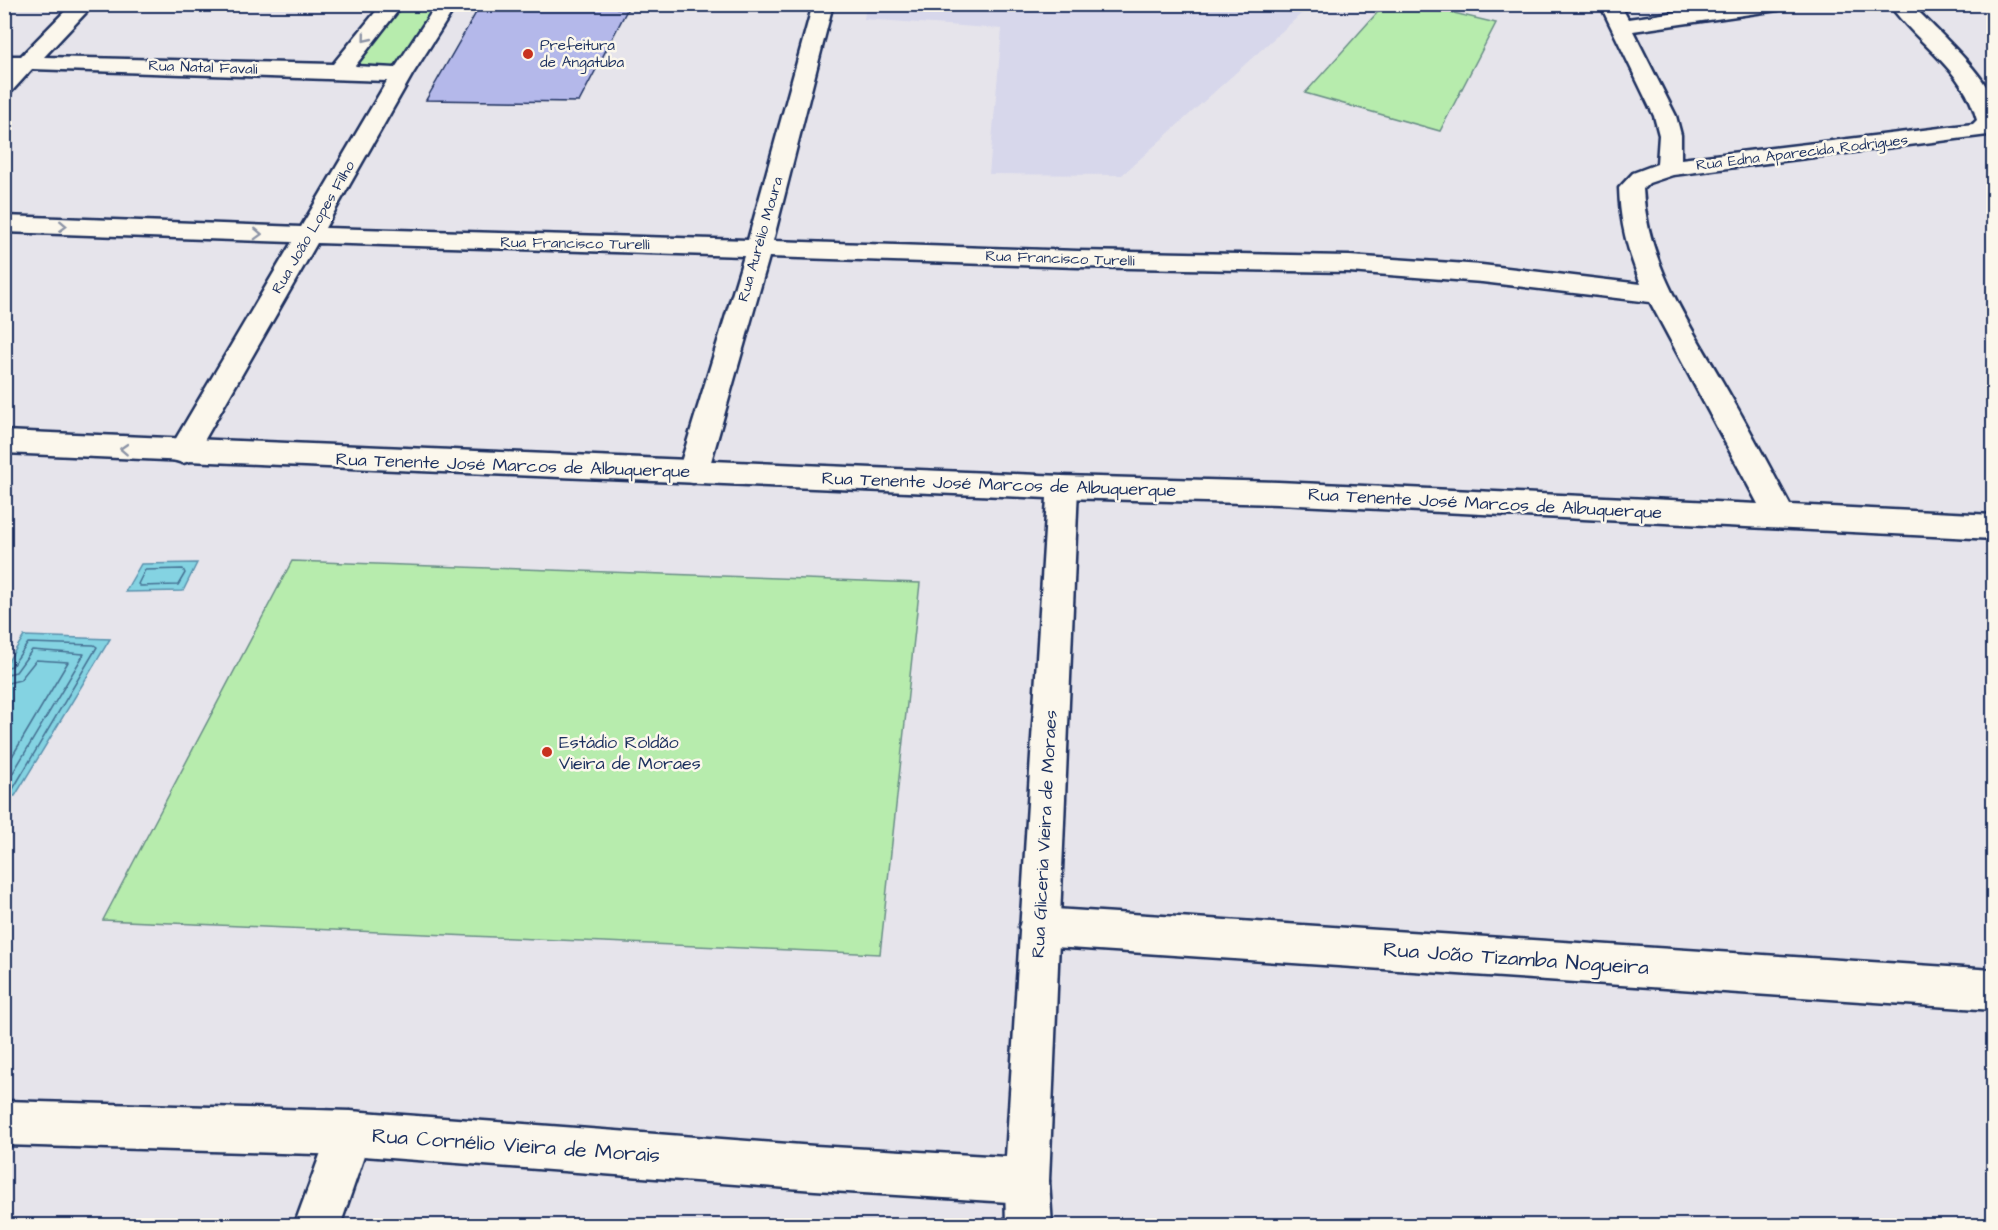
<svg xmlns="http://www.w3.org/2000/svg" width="1998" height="1230" viewBox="0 0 1998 1230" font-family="'Architects Daughter',sans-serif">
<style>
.built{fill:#d7d7eb}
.green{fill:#b7ecad;stroke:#698e86;stroke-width:1.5}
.water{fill:#84d3e2;stroke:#5a91ad;stroke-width:1.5}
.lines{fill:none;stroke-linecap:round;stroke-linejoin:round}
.shore{stroke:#457193;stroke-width:1.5}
.building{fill:#b4b8ea;stroke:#1b2f5e;stroke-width:1.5}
.street-casing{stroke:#1b2f5e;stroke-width:5}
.secondary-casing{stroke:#1b2f5e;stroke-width:5}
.street{fill:#fbf7ec;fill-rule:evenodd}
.secondary{fill:#fbf7ec;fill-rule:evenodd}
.oneway{stroke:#8b93a5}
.poi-dot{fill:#c8321e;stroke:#fbf7ec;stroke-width:2}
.labels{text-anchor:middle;stroke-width:5;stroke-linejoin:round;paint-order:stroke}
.far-poi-label{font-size:15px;fill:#1b2f5e;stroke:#fbf7ec;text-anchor:start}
.far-street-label{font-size:15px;fill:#1b2f5e;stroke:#fbf7ec}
.street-label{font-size:18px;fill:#1b2f5e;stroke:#fbf7ec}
.poi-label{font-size:18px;fill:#1b2f5e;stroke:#fbf7ec;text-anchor:start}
.near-street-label{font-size:21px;fill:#1b2f5e;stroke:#fbf7ec}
</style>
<rect width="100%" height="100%" fill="#e6e4eb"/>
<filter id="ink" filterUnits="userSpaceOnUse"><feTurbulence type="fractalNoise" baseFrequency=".0167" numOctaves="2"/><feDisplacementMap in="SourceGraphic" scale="12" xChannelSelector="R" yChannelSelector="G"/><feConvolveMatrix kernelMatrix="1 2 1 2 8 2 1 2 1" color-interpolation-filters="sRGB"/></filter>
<g filter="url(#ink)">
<path class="built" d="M866,5V4L1311,5L1122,175L989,174L1002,29L864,19Z"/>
<g class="green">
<path d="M1385,4L1420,5L1496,23L1440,131L1305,93Z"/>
<path d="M398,5H439L401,71L353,67Z"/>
<path d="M292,561L920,583L880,954L103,920Z"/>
</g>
<g class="water">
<path d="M197,563L183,591L125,592L141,564Z"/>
<path d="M24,636L110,639L15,796H5V666Z"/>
</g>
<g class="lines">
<g class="shore">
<path d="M183,569L185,573L178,585L140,586L138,584L145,570Z"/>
<path d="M4,668L12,666L28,643L94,645L97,647L13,789L4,790"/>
<path d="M4,675L16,672L32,650L84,654L8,781L4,783"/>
<path d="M4,684L20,680L36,660L68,662L4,770"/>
</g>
</g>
<path class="building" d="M481,4H618L617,8H628L579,102L426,100Z"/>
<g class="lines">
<defs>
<g id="street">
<path d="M72,4H94L44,57L333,64L382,4H403L355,66L395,68L437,4H457L412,75L325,228L748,240L813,4H833L773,241L1078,251L1349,256L1482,265L1641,284C1628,252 1620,223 1619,188L1633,173L1657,164L1659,135L1654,116L1600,4H1620L1628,19L1731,4H1788L1785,8L1778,10L1633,31L1676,116L1681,135V159L1973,124L1977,120C1964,69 1918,45 1889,4H1911C1931,25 1987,75 1993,101C1996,109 1994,121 1994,129L1988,135L1673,175L1649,183L1643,189C1647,262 1687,320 1722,381C1746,422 1768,464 1790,505L1994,515V539L1278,504L1063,498L1052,495L1048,487L1052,479L1063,476L1278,482L1758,504L1650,302L1482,282L1349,272L1078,267L769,257L708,472L704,480L693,483L682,480L678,472L744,256L317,243L193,460L183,463L173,460L168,452L292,242L4,232V216L301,227L387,81L32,69L12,91L4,92V73L9,69L4,68V56H21Z"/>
<path d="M1039,908L1994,970V1010L1039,946L1025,941L1019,927L1025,913Z"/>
<path d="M350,1111L366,1117L372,1133L340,1226H294L334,1117Z"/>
<path d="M1027,1159L1043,1165L1049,1181L1052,1226H1006L1005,1181L1011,1165Z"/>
</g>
<path id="secondary" d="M4,431L1063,476L1074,479L1078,487L1049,1181L1043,1197L1027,1203L815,1190L350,1155L4,1145V1101L350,1111L815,1146L1006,1157L1047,498L4,453Z"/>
</defs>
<use href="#street" class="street-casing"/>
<use href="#secondary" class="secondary-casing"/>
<use href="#street" class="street"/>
<use href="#secondary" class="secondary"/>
</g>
<defs><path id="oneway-chevron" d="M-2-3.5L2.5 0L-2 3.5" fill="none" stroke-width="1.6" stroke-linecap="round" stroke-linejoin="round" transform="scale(1.5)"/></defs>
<g class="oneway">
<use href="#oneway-chevron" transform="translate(366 38) rotate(129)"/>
<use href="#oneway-chevron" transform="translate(63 226) rotate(2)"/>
<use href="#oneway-chevron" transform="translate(258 234) rotate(2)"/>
<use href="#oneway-chevron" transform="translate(124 449) rotate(-177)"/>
</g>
</g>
<g class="poi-dot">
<circle cx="528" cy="54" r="6"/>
<circle cx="547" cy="752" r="6"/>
</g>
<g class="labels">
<g class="far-poi-label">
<text x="540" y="50">Prefeitura<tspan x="540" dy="17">de Angatuba</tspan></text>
</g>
<g class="far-street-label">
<text transform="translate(203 67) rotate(2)" y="5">Rua Natal Favali</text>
<text transform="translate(1802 152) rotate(-7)" y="5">Rua Edna Aparecida Rodrigues</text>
<text transform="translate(313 227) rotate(-60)" y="5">Rua João Lopes Filho</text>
<text transform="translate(760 239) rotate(-74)" y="5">Rua Aurélio Moura</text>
<text transform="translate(575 243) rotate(1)" y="5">Rua Francisco Turelli</text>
<text transform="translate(1060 258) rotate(2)" y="5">Rua Francisco Turelli</text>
</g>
<g class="street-label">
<text transform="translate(513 465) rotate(2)" y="6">Rua Tenente José Marcos de Albuquerque</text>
<text transform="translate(999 484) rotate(2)" y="6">Rua Tenente José Marcos de Albuquerque</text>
<text transform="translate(1485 503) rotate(3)" y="6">Rua Tenente José Marcos de Albuquerque</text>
<text transform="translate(1044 834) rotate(-87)" y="6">Rua Gliceria Vieira de Moraes</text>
</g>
<g class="poi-label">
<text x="559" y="748">Estádio Roldão<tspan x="559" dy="21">Vieira de Moraes</tspan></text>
</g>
<g class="near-street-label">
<text transform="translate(1516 958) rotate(4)" y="7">Rua João Tizamba Nogueira</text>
<text transform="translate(516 1145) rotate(4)" y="7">Rua Cornélio Vieira de Morais</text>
</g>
</g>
<rect width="1998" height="1230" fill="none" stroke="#fbf7ec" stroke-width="24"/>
<rect x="12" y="12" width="1974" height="1206" fill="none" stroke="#1b2f5e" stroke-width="2" filter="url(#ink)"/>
</svg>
